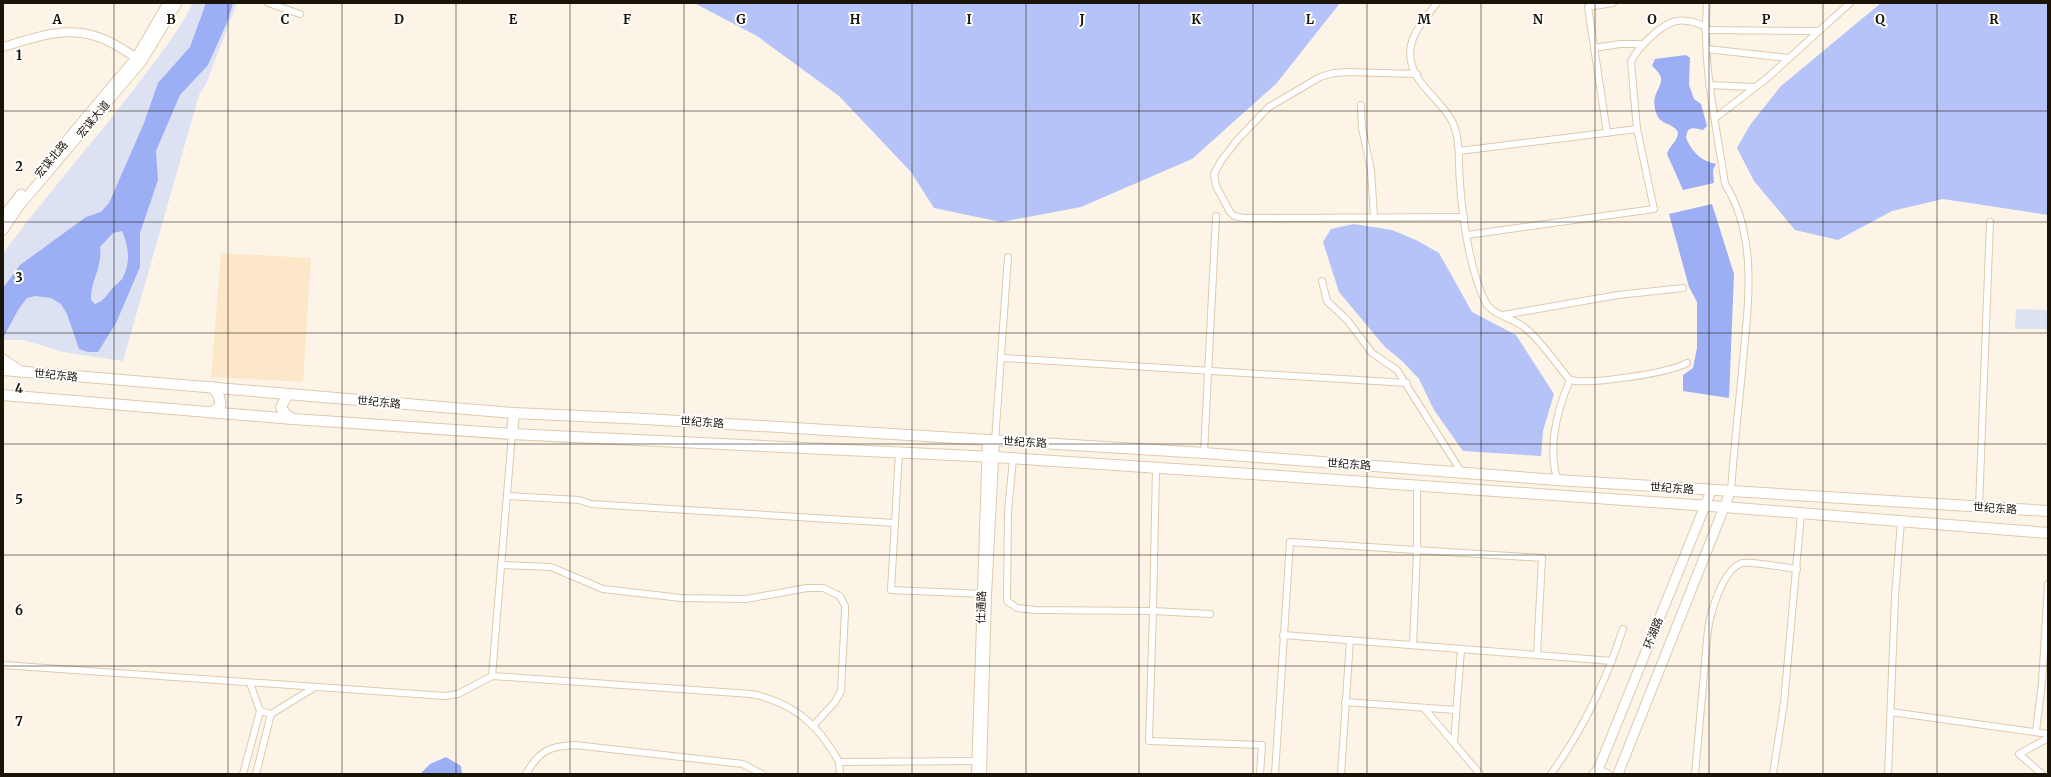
<svg xmlns="http://www.w3.org/2000/svg" width="2051" height="777" viewBox="0 0 2051 777" font-family="Merriweather,'Noto Sans SC',serif">
<style>
.built{fill:#fce7c9}
.green{fill:#dde2f3}
.forest{fill:#b5c3f9}
.water{fill:#9caef4;fill-rule:evenodd}
.lines{fill:none;stroke-linecap:round;stroke-linejoin:round}
.minor-casing{stroke:#dfcaac;stroke-width:8}
.tertiary-casing{stroke:#dfcaac;stroke-width:10}
.secondary-casing{stroke:#dfcaac;stroke-width:11}
.primary-casing{stroke:#dfcaac;stroke-width:12}
.minor{stroke:#fff;stroke-width:6}
.tertiary{stroke:#fff;stroke-width:8}
.secondary{stroke:#fff;stroke-width:9}
.primary{stroke:#fff;stroke-width:10}
.grid{fill:none;stroke:#1a1308;stroke-width:1;stroke-opacity:0.55}
.labels{text-anchor:middle;stroke-width:4;stroke-linejoin:round;paint-order:stroke}
.street-label{font-size:11px;fill:#1a1308;stroke:#fff}
.grid-label{font-size:13px;text-anchor:middle;font-weight:bold;fill:#1a1308;stroke:#fff;stroke-width:4;stroke-linejoin:round;paint-order:stroke}
</style>
<rect width="100%" height="100%" fill="#fdf4e8"/>
<path class="built" d="M221,253L311,258L303,382L211,377Z"/>
<g class="green">
<path d="M193,3H237L206,84L199,95L123,361L63,352L24,340H3V255L7,248C49,192 96,139 138,84C158,57 178,33 193,3Z"/>
<path d="M2016,309L2048,310V329H2015Z"/>
</g>
<g class="forest">
<path d="M694,3H1340L1276,84L1192,159L1081,207L1001,222L934,208L911,172L839,96L757,36Z"/>
<path d="M1881,3H2048V215L1943,199L1892,211L1838,240L1795,230L1754,181L1737,148L1750,125L1781,86Z"/>
<path d="M1354,224L1392,230L1418,241L1439,253L1472,312L1516,335L1554,394L1543,431L1541,456L1463,451L1434,410L1419,379L1402,361L1385,347L1339,292L1323,242L1331,229Z"/>
</g>
<g class="water">
<path d="M206,3H233L228,20L208,65L180,95L156,151L158,180L140,233V267L116,323L98,352H88L79,349L67,314L61,304L51,298L35,296L27,298L18,310L3,338V288L20,265L86,217L101,212L109,203L144,123L158,83L190,47ZM122,231C129,247 131,263 122,279C119,283 114,286 111,290C105,297 104,301 95,304L91,300C90,282 103,266 100,247L113,233Z"/>
<path d="M1686,55L1690,58L1689,85L1694,99L1701,104L1707,126L1703,130C1694,128 1687,125 1686,138C1692,152 1701,161 1716,164L1713,170L1714,183L1683,190L1667,154C1669,145 1678,142 1678,132C1673,123 1661,125 1657,115C1649,94 1662,90 1661,78C1660,72 1655,70 1652,65L1655,59Z"/>
<path d="M1712,204L1734,274L1729,398L1683,391V375L1693,368L1697,348V302L1689,287L1669,214Z"/>
<path d="M446,757L461,766L462,774H415L421,773L430,764Z"/>
</g>
<g class="lines">
<defs>
<g id="minor">
<path d="M268,3L300,14"/>
<path d="M1437,3C1424,20 1406,38 1411,61C1415,86 1443,101 1453,123C1461,142 1458,163 1460,183C1462,216 1470,271 1485,301C1491,315 1513,318 1524,327C1542,341 1555,363 1570,380C1590,385 1669,373 1687,363"/>
<path d="M1707,3C1702,64 1716,124 1725,184C1760,239 1747,311 1742,372C1738,411 1734,451 1731,490"/>
<path d="M1705,30L1819,31"/>
<path d="M1594,48L1620,44H1643"/>
<path d="M1707,49L1788,58"/>
<path d="M1417,74L1348,72L1334,73L1320,77L1269,107L1238,139L1221,161L1214,174L1216,186L1230,212L1234,216L1244,218L1464,217"/>
<path d="M1709,85L1754,87"/>
<path d="M1361,105L1362,128L1371,170L1374,217"/>
<path d="M1715,118L1766,79L1850,3"/>
<path d="M1637,129L1631,62C1637,48 1662,23 1677,21C1687,19 1696,23 1705,26"/>
<path d="M1607,133L1588,7L1613,3"/>
<path d="M1459,151L1637,129L1654,209L1467,235"/>
<path d="M1322,281L1327,301L1348,321L1372,353L1397,370L1462,473"/>
<path d="M1503,315L1618,295L1683,288"/>
<path d="M1002,358L1407,383"/>
<path d="M995,441L1008,257"/>
<path d="M899,453L891,590L984,594"/>
<path d="M1204,453L1216,216"/>
<path d="M1013,459L1008,511L1007,601L1017,608L1035,610L1153,611L1149,741L1262,745L1260,774"/>
<path d="M1156,469L1153,611L1210,614"/>
<path d="M1557,480C1548,446 1556,412 1570,380"/>
<path d="M507,496L579,500L591,504L895,523"/>
<path d="M1979,507L1990,222"/>
<path d="M501,565L551,567L603,589L681,598L746,599L807,588H823L840,596L845,606V612L841,691L835,702L813,726"/>
<path d="M1283,635L1537,655"/>
<path d="M1413,645L1417,551V485"/>
<path d="M3,665L445,696L458,694L492,676L751,694C793,702 819,725 839,762L980,761"/>
<path d="M492,676L512,434"/>
<path d="M1345,702L1456,710"/>
<path d="M1424,708L1480,774"/>
<path d="M260,711L271,714L315,687"/>
<path d="M1891,712L2048,734"/>
<path d="M2036,731L2042,683L2048,584"/>
<path d="M1454,742L1461,650"/>
<path d="M839,762L840,774"/>
<path d="M243,774L260,711L250,683"/>
<path d="M256,774L271,714"/>
<path d="M526,774C539,751 549,746 575,745L743,764L762,774"/>
<path d="M1275,774L1290,542L1542,558L1537,655L1612,661"/>
<path d="M1341,774L1350,640"/>
<path d="M1551,774C1584,728 1605,683 1623,629"/>
<path d="M1695,774L1708,629C1711,611 1723,569 1742,563C1752,561 1786,568 1797,569"/>
<path d="M1773,774L1784,703L1801,514"/>
<path d="M1888,774L1895,597L1901,521"/>
<path d="M2042,774L2019,754L2048,738"/>
</g>
<g id="tertiary">
<path d="M3,47C34,38 63,26 95,36C112,41 127,52 141,61"/>
<path d="M1598,770L1607,774"/>
<path d="M976,774L987,440"/>
<path d="M982,774L987,595L995,441"/>
</g>
<g id="secondary">
<path d="M62,146L136,58L168,3"/>
<path d="M3,217L21,194"/>
<path d="M3,230L20,205L142,61L177,3"/>
<path d="M3,359L22,372"/>
<path d="M1594,774L1598,770L1711,491"/>
<path d="M1618,774L1731,490"/>
</g>
<g id="primary">
<path d="M3,370L514,413L646,419L1204,453L1557,480L2048,511"/>
<path d="M212,387C218,393 221,398 220,407L212,412"/>
<path d="M288,394L281,407L285,414L293,419"/>
<path d="M3,395L293,419L512,434L994,457L1266,475L1724,507L2048,533"/>
<path d="M512,434L514,413"/>
</g>
</defs>
<use href="#minor" class="minor-casing"/>
<use href="#tertiary" class="tertiary-casing"/>
<use href="#secondary" class="secondary-casing"/>
<use href="#primary" class="primary-casing"/>
<use href="#minor" class="minor"/>
<use href="#tertiary" class="tertiary"/>
<use href="#secondary" class="secondary"/>
<use href="#primary" class="primary"/>
</g>
<path class="grid" d="M114,3V774M228,3V774M342,3V774M456,3V774M570,3V774M684,3V774M798,3V774M912,3V774M1026,3V774M1139,3V774M1253,3V774M1367,3V774M1481,3V774M1595,3V774M1709,3V774M1823,3V774M1937,3V774M3,111H2048M3,222H2048M3,333H2048M3,444H2048M3,555H2048M3,666H2048"/>
<g class="labels">
<g class="street-label">
<text transform="translate(93 119) rotate(-50)" y="4">宏谋大道</text>
<text transform="translate(51 159) rotate(-50)" y="4">宏谋北路</text>
<text transform="translate(56 375) rotate(5)" y="4">世纪东路</text>
<text transform="translate(379 402) rotate(5)" y="4">世纪东路</text>
<text transform="translate(702 422) rotate(4)" y="4">世纪东路</text>
<text transform="translate(1025 442) rotate(3)" y="4">世纪东路</text>
<text transform="translate(1349 464) rotate(4)" y="4">世纪东路</text>
<text transform="translate(1672 488) rotate(4)" y="4">世纪东路</text>
<text transform="translate(1995 508) rotate(4)" y="4">世纪东路</text>
<text transform="translate(981 607) rotate(-88)" y="4">仕通路</text>
<text transform="translate(1653 633) rotate(-68)" y="4">环湖路</text>
</g>
</g>
<g class="grid-label">
<text x="57" y="24">A</text>
<text x="171" y="24">B</text>
<text x="285" y="24">C</text>
<text x="399" y="24">D</text>
<text x="513" y="24">E</text>
<text x="627" y="24">F</text>
<text x="741" y="24">G</text>
<text x="855" y="24">H</text>
<text x="969" y="24">I</text>
<text x="1082" y="24">J</text>
<text x="1196" y="24">K</text>
<text x="1310" y="24">L</text>
<text x="1424" y="24">M</text>
<text x="1538" y="24">N</text>
<text x="1652" y="24">O</text>
<text x="1766" y="24">P</text>
<text x="1880" y="24">Q</text>
<text x="1994" y="24">R</text>
<text x="19" y="60">1</text>
<text x="19" y="171">2</text>
<text x="19" y="282">3</text>
<text x="19" y="393">4</text>
<text x="19" y="504">5</text>
<text x="19" y="615">6</text>
<text x="19" y="726">7</text>
</g>
<rect width="2051" height="777" fill="none" stroke="#1a1308" stroke-width="8"/>
</svg>
